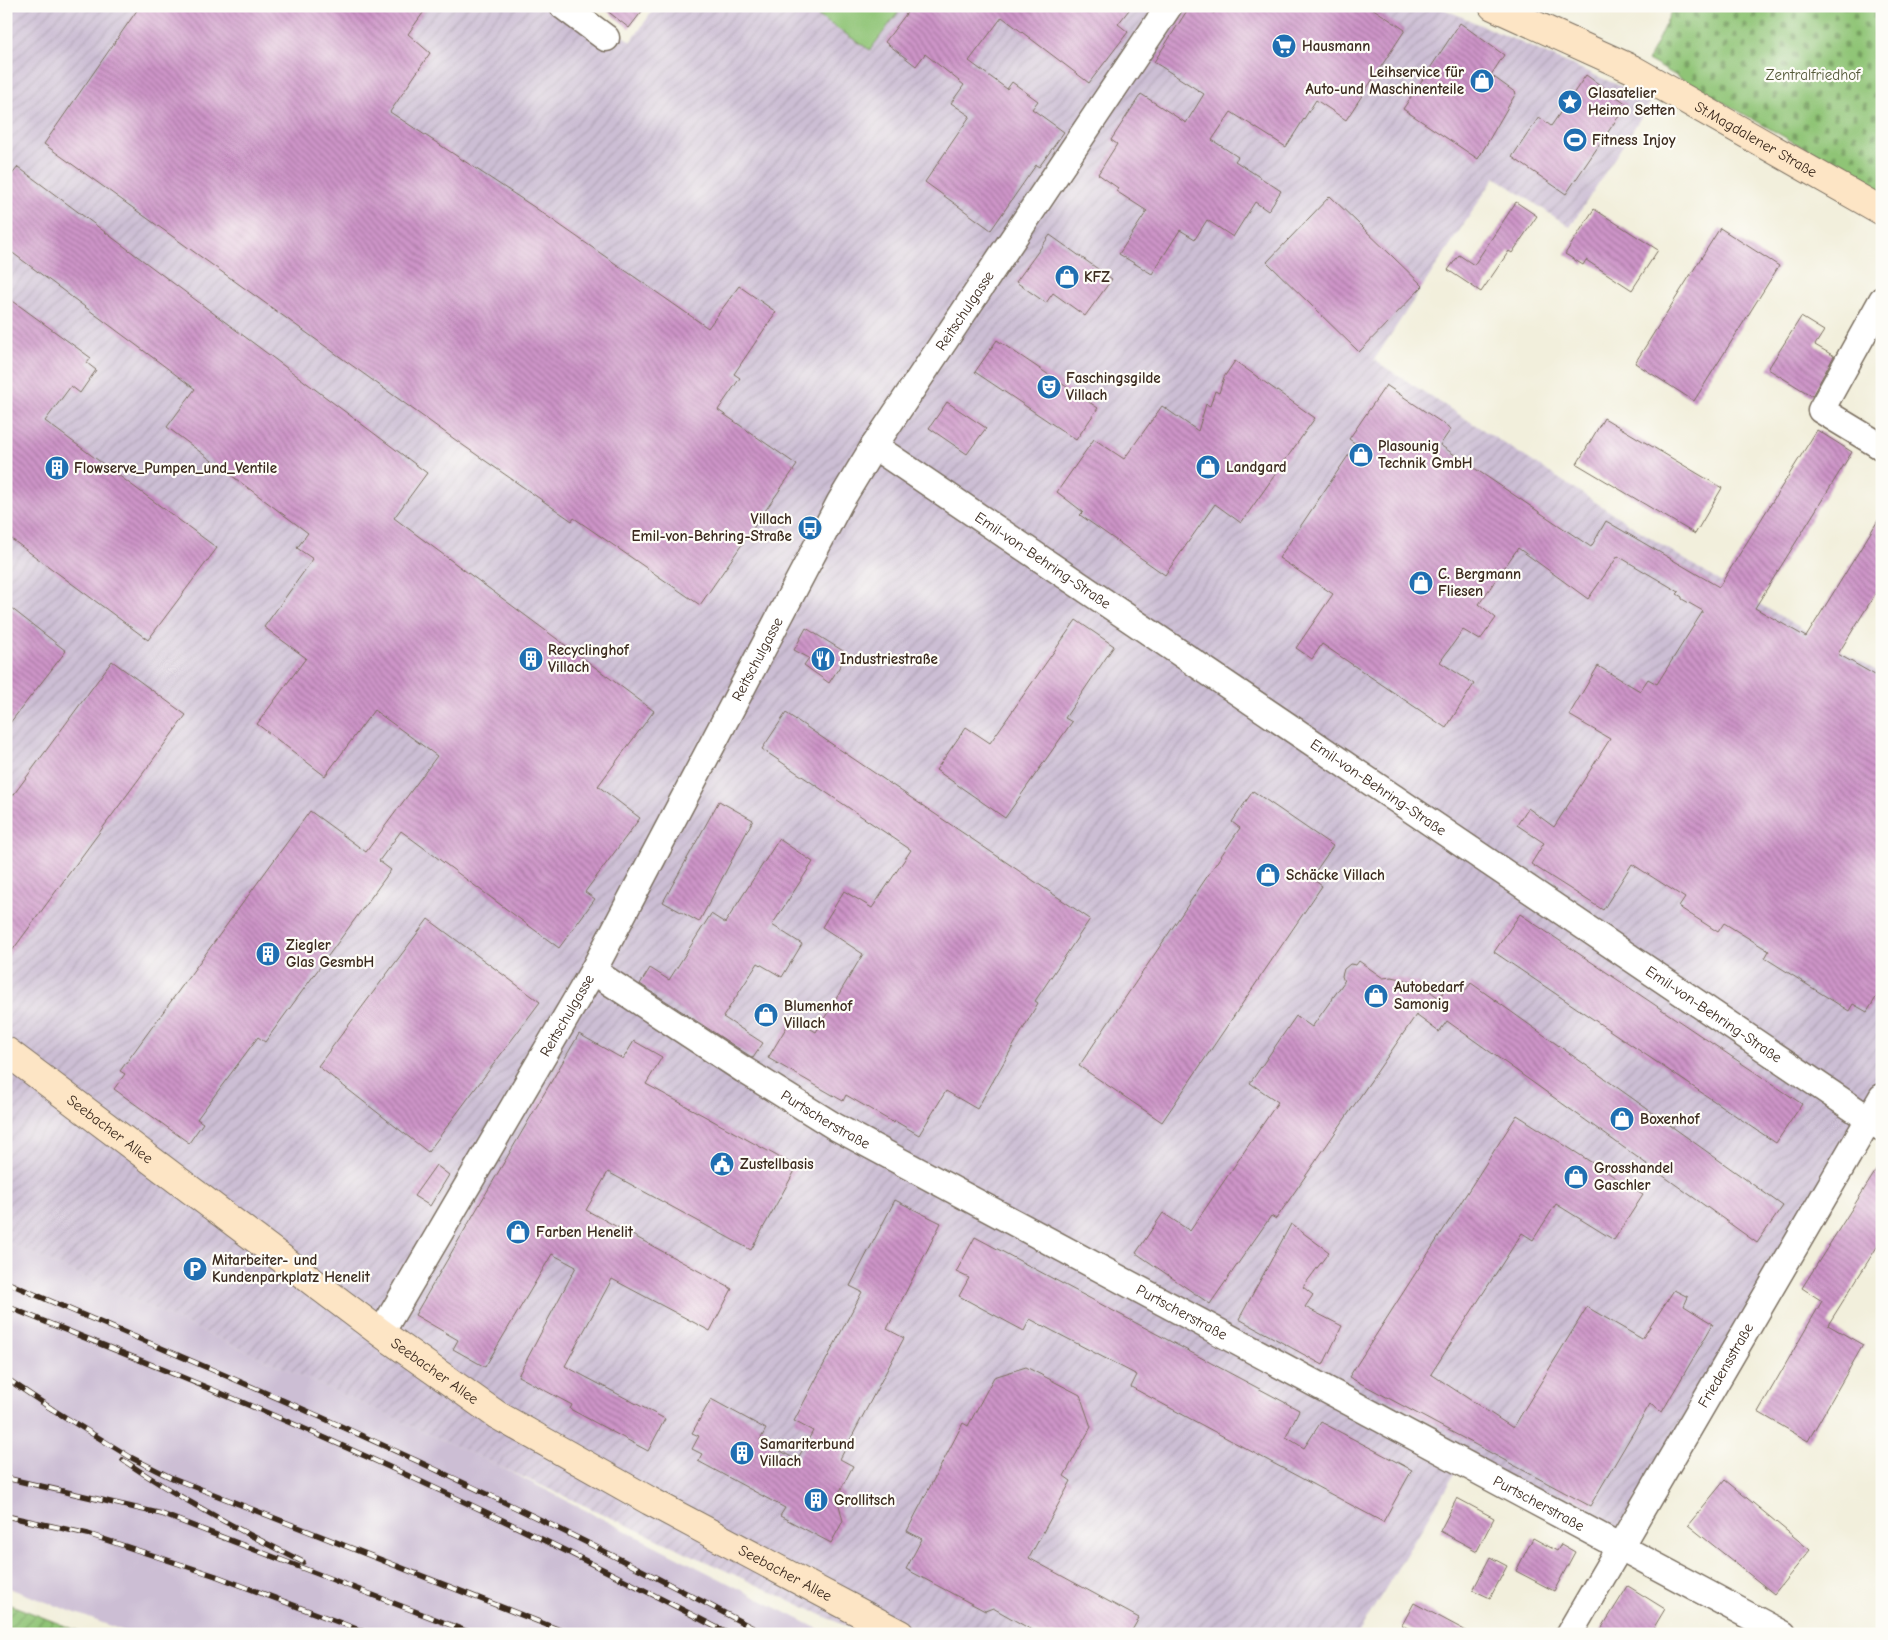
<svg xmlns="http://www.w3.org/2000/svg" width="1888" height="1640" viewBox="0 0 1888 1640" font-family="'Comic Neue',sans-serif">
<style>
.industrial{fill:url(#industrial-furrows)}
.railway{fill:#ccbed4}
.grass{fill:#8fc476;stroke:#65774a}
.cemetery{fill:url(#cemetery-stones);stroke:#65774a}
.garden{fill:url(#garden-furrows);stroke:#65774a}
.building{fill:url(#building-back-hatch)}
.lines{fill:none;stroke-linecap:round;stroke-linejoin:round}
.street-casing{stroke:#7b6f60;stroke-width:29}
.secondary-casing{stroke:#7b6f60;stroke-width:30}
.street{stroke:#fff;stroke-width:26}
.secondary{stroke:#fde5c5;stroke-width:28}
.rail-casing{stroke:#3b2a1e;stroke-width:5.5}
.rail{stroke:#fdfcf7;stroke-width:4;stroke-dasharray:11;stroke-linecap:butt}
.labels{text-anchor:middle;stroke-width:4.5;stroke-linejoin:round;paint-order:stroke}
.poi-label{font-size:15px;font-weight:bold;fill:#3b2a1e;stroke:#fdfcf7;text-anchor:start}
.park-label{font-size:15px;fill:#545838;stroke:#fdfcf7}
.street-label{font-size:15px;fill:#3b2a1e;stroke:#fdfcf7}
</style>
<defs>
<pattern id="industrial-furrows" width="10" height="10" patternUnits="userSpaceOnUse" patternTransform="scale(1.25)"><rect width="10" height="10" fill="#ccbed4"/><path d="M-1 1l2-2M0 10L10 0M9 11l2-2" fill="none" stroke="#b0a3b6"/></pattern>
<pattern id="cemetery-stones" width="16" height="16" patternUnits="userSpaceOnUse" patternTransform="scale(1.25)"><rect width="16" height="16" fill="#8fc476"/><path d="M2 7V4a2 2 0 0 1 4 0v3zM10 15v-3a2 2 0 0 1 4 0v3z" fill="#769f60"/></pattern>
<pattern id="garden-furrows" width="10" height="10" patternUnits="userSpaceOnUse" patternTransform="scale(1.25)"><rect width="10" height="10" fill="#8fc476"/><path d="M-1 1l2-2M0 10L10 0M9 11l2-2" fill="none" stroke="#769f60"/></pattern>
<pattern id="building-back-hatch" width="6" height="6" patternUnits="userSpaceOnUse" patternTransform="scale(1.25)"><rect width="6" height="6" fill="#cd94c8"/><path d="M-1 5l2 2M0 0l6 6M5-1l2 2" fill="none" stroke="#a879a2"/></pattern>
</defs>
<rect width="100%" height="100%" fill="#fdfcf7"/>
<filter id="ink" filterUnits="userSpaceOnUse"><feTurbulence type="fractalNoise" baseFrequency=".02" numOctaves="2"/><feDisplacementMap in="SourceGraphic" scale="10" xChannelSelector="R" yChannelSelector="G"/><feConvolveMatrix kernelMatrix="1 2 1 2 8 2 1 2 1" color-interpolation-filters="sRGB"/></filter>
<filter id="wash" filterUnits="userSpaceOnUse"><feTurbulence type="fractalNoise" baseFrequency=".0096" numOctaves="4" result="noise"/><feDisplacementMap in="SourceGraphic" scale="20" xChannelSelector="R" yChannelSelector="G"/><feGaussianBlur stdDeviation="1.12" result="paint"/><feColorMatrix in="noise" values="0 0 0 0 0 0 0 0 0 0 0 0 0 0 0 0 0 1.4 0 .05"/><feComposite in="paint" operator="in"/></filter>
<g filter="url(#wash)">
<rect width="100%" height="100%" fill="#f2efdc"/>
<path class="industrial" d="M6,6H582L631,42L656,6H803L870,50L903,6H1437L1652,100L1570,227L1495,177L1374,360L1712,577L1882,674V1084L1612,1539L1463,1460L1358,1634H863L499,1466L6,1242Z"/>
<path class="railway" d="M6,1242L499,1466L828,1634H132L6,1587Z"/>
<path class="grass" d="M803,6H903L870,50Z"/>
<path class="cemetery" d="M1674,6H1882V192L1648,60Z"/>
<path class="garden" d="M6,1603L86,1634H6Z"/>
<g id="blocks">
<g class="building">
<path d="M140,6H428L408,34L430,53L390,112L534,207L708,328L739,286L776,312L734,374L740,378L718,410L797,465L700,605L574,518L572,521L464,446L44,144Z"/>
<path d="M601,6H646L629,28Z"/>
<path d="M912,6H1132L1118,24L1128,32L1089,83L1002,17L969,61L1007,89L1012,82L1038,101L1032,109L1064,132L1039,167L1036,165L991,230L925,182L970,116L951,103L964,85L925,54L916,66L885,42Z"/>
<path d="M1190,6H1204L1214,13L1218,6H1369L1405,30L1346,120L1316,100L1286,147L1231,112L1212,140L1238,157L1235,161L1281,191L1268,211L1255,202L1233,237L1207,220L1195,239L1180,230L1152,274L1119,254L1147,211L1116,191L1118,188L1098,174L1117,144L1111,140L1141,94L1186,123L1204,94L1154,62Z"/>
<path d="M1460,23L1504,55L1491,75L1516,93L1478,159L1403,109Z"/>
<path d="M1586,75L1627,104L1566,194L1512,157L1539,117L1551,126Z"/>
<path d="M18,167L427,473L394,518L654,711L598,786L640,818L585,892L595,899L559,948L401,831L379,861L391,870L265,1042L258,1037L197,1119L203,1123L189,1143L114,1089L125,1074L120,1071L310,811L366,852L437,756L374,710L325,776L257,724L306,658L264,627L313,559L297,548L308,533L167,427L195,389L6,248V182Z"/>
<path d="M1330,196L1423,286L1359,352L1267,262Z"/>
<path d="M1516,202L1537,216L1512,253L1509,251L1481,292L1448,270L1459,255L1474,265Z"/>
<path d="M1594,209L1658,250L1632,290L1586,260L1583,265L1565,254Z"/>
<path d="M1720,228L1779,266L1694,401L1635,363Z"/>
<path d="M1050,235L1112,279L1085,316L1053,293L1046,303L1016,282Z"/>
<path d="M6,296L91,358L87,363L96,370L80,393L71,386L45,421L217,548L148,640L6,535Z"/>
<path d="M1801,317L1824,331L1815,345L1834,356L1812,396L1768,369Z"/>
<path d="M997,340L1098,408L1076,440L975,372Z"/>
<path d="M1235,361L1315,418L1241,523L1215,504L1165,575L1080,515L1083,512L1057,492L1094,439L1124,459L1162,406L1198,431L1206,404L1210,406L1215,391L1219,393L1224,377Z"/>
<path d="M1386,385L1451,429L1440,445L1591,547L1606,521L1719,587L1817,430L1852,452L1755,608L1806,637L1882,514V583L1838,654L1882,679V988L1867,1012L1853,1004L1849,1011L1765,958L1769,951L1724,923L1718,932L1679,907L1685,898L1632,864L1603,910L1531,864L1544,843L1517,825L1528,808L1554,827L1610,739L1569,715L1598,666L1640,691L1648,679L1657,684L1703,611L1682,599V597L1677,594L1679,592L1618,556L1588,599L1518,548L1479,604L1496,618L1480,640L1463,630L1440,662L1474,684L1446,728L1322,644L1312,659L1296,648L1333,594L1279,558L1356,444L1349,439Z"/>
<path d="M947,402L986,428L967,454L929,428Z"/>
<path d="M1604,418L1722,488L1695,534L1577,464Z"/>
<path d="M6,604L66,651L6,728Z"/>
<path d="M1076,620L1114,646L1065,718L1072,722L1005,818L936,770L966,727L990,743Z"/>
<path d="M806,628L848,654L829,683L804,665L809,658L794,650Z"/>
<path d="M112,661L186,715L6,959V805Z"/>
<path d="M786,713L1090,919L1035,1001L1038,1003L977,1109L946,1091L919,1135L895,1121L894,1123L846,1095L843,1101L768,1058L792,1018L816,1032L863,954L822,927L844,891L872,908L911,850L762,749Z"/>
<path d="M1253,791L1333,846L1311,878L1322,886L1162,1122L1079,1066L1240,828L1232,822Z"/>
<path d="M719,801L753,820L699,922L663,902Z"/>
<path d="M779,839L813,862L772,925L802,944L782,977L758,963L723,1017L763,1043L753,1058L640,984L650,968L669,980L711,914L725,923Z"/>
<path d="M1520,914L1802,1104L1776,1143L1494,952Z"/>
<path d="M428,919L540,1002L428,1152L318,1066Z"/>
<path d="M1359,961L1383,978L1392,977L1419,983L1439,998L1448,986L1462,995L1471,983L1783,1206L1757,1243L1447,1021L1439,1032L1416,1015L1276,1219L1271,1216L1210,1304L1136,1253L1163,1213L1190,1231L1278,1102L1250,1083L1296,1016L1312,1027L1344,982L1342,976L1344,969L1350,964L1356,965Z"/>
<path d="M579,1034L623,1059L634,1041L662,1057L646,1084L797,1167L751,1250L608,1172L586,1210L732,1289L710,1331L612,1279L565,1366L665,1419L648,1451L570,1409L572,1405L518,1376L576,1267L552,1254L485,1367L453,1349L458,1340L415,1315Z"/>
<path d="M1517,1115L1643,1195L1614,1240L1556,1204L1533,1240L1522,1233L1431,1374L1513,1428L1587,1307L1642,1339L1674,1290L1688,1297L1684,1306L1713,1324L1662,1412L1650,1404L1590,1506L1349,1377Z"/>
<path d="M1882,1161V1239L1828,1325L1863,1345L1808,1441L1758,1412L1822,1301L1802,1288Z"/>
<path d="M436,1165L449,1175L430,1206L414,1196Z"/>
<path d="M895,1200L941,1223L887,1329L904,1338L840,1459L853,1466L840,1491L845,1494L839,1505L843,1521L831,1543L780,1516L785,1508L698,1461L702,1454L692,1449L699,1436L692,1433L711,1399L766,1429L760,1440L797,1460L813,1431L794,1421L862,1292L850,1286Z"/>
<path d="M1291,1224L1329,1252L1303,1287L1313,1295L1305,1307L1342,1326L1323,1365L1239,1319Z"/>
<path d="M975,1237L1299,1410L1286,1437L1304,1448L1321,1422L1412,1470L1383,1522L1131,1387L1137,1375L1030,1319L1024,1331L959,1296L969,1278L956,1272Z"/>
<path d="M1026,1367L1080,1395L1091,1427L1064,1476L1071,1481L1029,1558L1139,1618L1130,1634H1039L993,1608L985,1611L906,1569L922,1539L907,1531L963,1423L968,1426L994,1377Z"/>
<path d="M1725,1480L1810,1550L1774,1594L1688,1525Z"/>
<path d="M1457,1498L1494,1518L1477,1551L1440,1531Z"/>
<path d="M1533,1538L1557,1551L1561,1544L1575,1552L1554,1591L1516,1571Z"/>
<path d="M1490,1557L1507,1566L1490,1598L1473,1590Z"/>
<path d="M1628,1586L1665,1609L1650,1634H1598Z"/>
<path d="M1414,1603L1472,1634H1419L1402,1625Z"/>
</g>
</g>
</g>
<g filter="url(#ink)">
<use href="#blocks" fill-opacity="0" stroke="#7b6f60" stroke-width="1"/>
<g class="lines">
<defs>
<g id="street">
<path d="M563,6L606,38"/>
<path d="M1882,300L1821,410L1882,447"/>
<path id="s1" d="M874,446L1882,1128"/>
<path id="s2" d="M593,971L744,1070L834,1126L1783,1634"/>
<path id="s3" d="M381,1333L593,971L840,502L874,446L1169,6"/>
<path id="s4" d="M1569,1634L1882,1097"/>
</g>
<g id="secondary">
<path id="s5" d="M1493,6L1632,69L1882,211"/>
<path id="s6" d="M6,1051L381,1333L497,1415L650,1501L900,1634"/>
</g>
</defs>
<use href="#street" class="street-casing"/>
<use href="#secondary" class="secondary-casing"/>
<use href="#street" class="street"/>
<use href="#secondary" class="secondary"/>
<defs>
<g id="rail">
<path d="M6,1282C112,1328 218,1371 323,1418C473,1485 620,1557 764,1634"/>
<path d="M6,1306C110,1348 214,1389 316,1434C456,1496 594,1563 729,1634"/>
<path d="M6,1378L52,1409"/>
<path d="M47,1406L130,1457L170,1477L570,1634"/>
<path d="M123,1460C180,1499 241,1531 303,1562"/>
<path d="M6,1478L162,1514L474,1634"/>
<path d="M6,1516L88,1534L216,1576L370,1634"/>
</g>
</defs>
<use href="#rail" class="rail-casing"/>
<use href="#rail" class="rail"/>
</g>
</g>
<defs>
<symbol id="supermarket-disc" viewBox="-11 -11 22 22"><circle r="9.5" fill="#1f6fb2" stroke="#fdfcf7"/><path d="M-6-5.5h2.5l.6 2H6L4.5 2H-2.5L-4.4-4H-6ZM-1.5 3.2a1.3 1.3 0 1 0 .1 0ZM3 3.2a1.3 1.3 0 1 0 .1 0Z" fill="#fff"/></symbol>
<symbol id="shop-disc" viewBox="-11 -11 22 22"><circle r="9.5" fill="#1f6fb2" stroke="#fdfcf7"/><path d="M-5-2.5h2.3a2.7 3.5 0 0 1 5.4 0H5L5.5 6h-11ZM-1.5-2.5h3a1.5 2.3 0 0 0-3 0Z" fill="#fff"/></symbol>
<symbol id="sight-disc" viewBox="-11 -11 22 22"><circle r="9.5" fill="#1f6fb2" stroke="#fdfcf7"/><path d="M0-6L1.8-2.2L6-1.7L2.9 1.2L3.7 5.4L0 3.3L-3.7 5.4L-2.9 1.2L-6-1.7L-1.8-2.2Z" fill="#fff"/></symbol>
<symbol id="stadium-disc" viewBox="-11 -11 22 22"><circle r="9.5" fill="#1f6fb2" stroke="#fdfcf7"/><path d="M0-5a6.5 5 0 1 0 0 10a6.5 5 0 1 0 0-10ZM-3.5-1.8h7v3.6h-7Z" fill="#fff"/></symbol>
<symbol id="theatre-disc" viewBox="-11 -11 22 22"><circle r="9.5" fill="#1f6fb2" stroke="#fdfcf7"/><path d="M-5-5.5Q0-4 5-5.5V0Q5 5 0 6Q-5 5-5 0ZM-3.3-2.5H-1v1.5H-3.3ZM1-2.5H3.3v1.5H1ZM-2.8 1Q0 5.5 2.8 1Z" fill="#fff"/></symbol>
<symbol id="building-disc" viewBox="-11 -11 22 22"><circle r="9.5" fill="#1f6fb2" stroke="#fdfcf7"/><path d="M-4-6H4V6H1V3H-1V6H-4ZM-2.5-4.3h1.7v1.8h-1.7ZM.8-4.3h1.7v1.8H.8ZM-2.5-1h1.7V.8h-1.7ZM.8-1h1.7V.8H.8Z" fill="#fff"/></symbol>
<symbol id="bus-disc" viewBox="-11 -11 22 22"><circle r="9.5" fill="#1f6fb2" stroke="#fdfcf7"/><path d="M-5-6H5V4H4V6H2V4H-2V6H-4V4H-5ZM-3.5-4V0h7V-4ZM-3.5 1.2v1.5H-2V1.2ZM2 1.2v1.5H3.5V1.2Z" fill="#fff"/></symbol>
<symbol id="restaurant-disc" viewBox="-11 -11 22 22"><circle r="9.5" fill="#1f6fb2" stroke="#fdfcf7"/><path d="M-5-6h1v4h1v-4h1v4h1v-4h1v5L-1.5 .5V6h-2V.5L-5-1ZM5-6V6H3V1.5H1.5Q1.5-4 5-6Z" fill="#fff"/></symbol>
<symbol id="civic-disc" viewBox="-11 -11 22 22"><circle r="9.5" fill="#1f6fb2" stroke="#fdfcf7"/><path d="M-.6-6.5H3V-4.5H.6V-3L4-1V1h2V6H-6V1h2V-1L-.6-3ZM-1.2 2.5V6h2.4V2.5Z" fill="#fff"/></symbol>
<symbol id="parking-disc" viewBox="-11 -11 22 22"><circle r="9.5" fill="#1f6fb2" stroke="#fdfcf7"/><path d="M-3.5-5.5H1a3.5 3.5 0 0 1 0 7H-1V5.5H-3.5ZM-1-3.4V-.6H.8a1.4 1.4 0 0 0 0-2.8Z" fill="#fff"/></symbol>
</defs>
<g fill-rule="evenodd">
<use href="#supermarket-disc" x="1270" y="32" width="28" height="28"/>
<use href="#shop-disc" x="1468" y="67" width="28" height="28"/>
<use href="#sight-disc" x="1556" y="88" width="28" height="28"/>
<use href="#stadium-disc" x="1561" y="126" width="28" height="28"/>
<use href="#shop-disc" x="1053" y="263" width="28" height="28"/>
<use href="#theatre-disc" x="1035" y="373" width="28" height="28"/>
<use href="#shop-disc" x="1347" y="441" width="28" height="28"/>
<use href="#shop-disc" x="1194" y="453" width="28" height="28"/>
<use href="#building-disc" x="43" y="454" width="28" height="28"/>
<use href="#bus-disc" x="796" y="514" width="28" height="28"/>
<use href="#shop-disc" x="1407" y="569" width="28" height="28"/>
<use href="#building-disc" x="517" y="645" width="28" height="28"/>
<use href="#restaurant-disc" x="809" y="645" width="28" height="28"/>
<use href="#shop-disc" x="1254" y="861" width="28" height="28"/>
<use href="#building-disc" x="254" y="940" width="28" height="28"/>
<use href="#shop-disc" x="1362" y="982" width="28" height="28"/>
<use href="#shop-disc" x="752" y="1001" width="28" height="28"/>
<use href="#shop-disc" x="1608" y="1105" width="28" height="28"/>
<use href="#civic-disc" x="708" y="1150" width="28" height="28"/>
<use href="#shop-disc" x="1562" y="1163" width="28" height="28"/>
<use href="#shop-disc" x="504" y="1218" width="28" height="28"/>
<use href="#parking-disc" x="181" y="1255" width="28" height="28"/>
<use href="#building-disc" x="728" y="1439" width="28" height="28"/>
<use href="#building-disc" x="802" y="1486" width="28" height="28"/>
</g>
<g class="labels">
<g class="poi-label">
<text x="1302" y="51">Hausmann</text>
<text x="1464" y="77" text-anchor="end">Leihservice für<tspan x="1464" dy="17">Auto-und Maschinenteile</tspan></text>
<text x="1588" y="98">Glasatelier<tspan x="1588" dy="17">Heimo Setten</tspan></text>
<text x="1592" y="145">Fitness Injoy</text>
<text x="1084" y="282">KFZ</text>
<text x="1066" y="383">Faschingsgilde<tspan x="1066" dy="17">Villach</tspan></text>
<text x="1378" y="451">Plasounig<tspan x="1378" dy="17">Technik GmbH</tspan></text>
<text x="1226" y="472">Landgard</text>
<text x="74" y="473">Flowserve_Pumpen_und_Ventile</text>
<text x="792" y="524" text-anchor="end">Villach<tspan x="792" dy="17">Emil-von-Behring-Straße</tspan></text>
<text x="1438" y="579">C. Bergmann<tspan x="1438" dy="17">Fliesen</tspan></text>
<text x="548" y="655">Recyclinghof<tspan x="548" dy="17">Villach</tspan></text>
<text x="840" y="664">Industriestraße</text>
<text x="1286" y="880">Schäcke Villach</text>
<text x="286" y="950">Ziegler<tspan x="286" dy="17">Glas GesmbH</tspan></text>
<text x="1394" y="992">Autobedarf<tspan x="1394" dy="17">Samonig</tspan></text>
<text x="784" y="1011">Blumenhof<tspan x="784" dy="17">Villach</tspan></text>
<text x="1640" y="1124">Boxenhof</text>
<text x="740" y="1169">Zustellbasis</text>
<text x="1594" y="1173">Grosshandel<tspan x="1594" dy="17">Gaschler</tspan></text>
<text x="536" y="1237">Farben Henelit</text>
<text x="212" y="1265">Mitarbeiter- und<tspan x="212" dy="17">Kundenparkplatz Henelit</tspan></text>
<text x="760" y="1449">Samariterbund<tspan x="760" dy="17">Villach</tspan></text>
<text x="834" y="1505">Grollitsch</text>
</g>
<g class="park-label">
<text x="1813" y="80">Zentralfriedhof</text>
</g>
<g class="street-label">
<text dy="5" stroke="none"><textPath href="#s5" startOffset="295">St.Magdalener Straße</textPath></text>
<text dy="5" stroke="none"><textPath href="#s3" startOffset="1178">Reitschulgasse</textPath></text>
<text dy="5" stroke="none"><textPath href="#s1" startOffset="204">Emil-von-Behring-Straße</textPath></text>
<text dy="5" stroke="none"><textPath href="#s3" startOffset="772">Reitschulgasse</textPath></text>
<text dy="5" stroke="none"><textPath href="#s1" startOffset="609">Emil-von-Behring-Straße</textPath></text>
<text dy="5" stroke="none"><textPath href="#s1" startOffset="1014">Emil-von-Behring-Straße</textPath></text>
<text dy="5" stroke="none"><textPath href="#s3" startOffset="368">Reitschulgasse</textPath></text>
<text dy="5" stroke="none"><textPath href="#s2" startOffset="276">Purtscherstraße</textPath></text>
<text dy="5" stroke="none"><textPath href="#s6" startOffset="130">Seebacher Allee</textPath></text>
<text dy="5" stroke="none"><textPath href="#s2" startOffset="681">Purtscherstraße</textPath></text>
<text dy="5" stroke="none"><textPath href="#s4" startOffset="311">Friedensstraße</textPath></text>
<text dy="5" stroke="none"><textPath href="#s6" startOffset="535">Seebacher Allee</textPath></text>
<text dy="5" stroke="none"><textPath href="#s2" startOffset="1086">Purtscherstraße</textPath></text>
<text dy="5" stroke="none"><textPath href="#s6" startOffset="940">Seebacher Allee</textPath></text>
</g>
</g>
<rect width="1888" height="1640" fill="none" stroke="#fdfcf7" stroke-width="25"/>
</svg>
